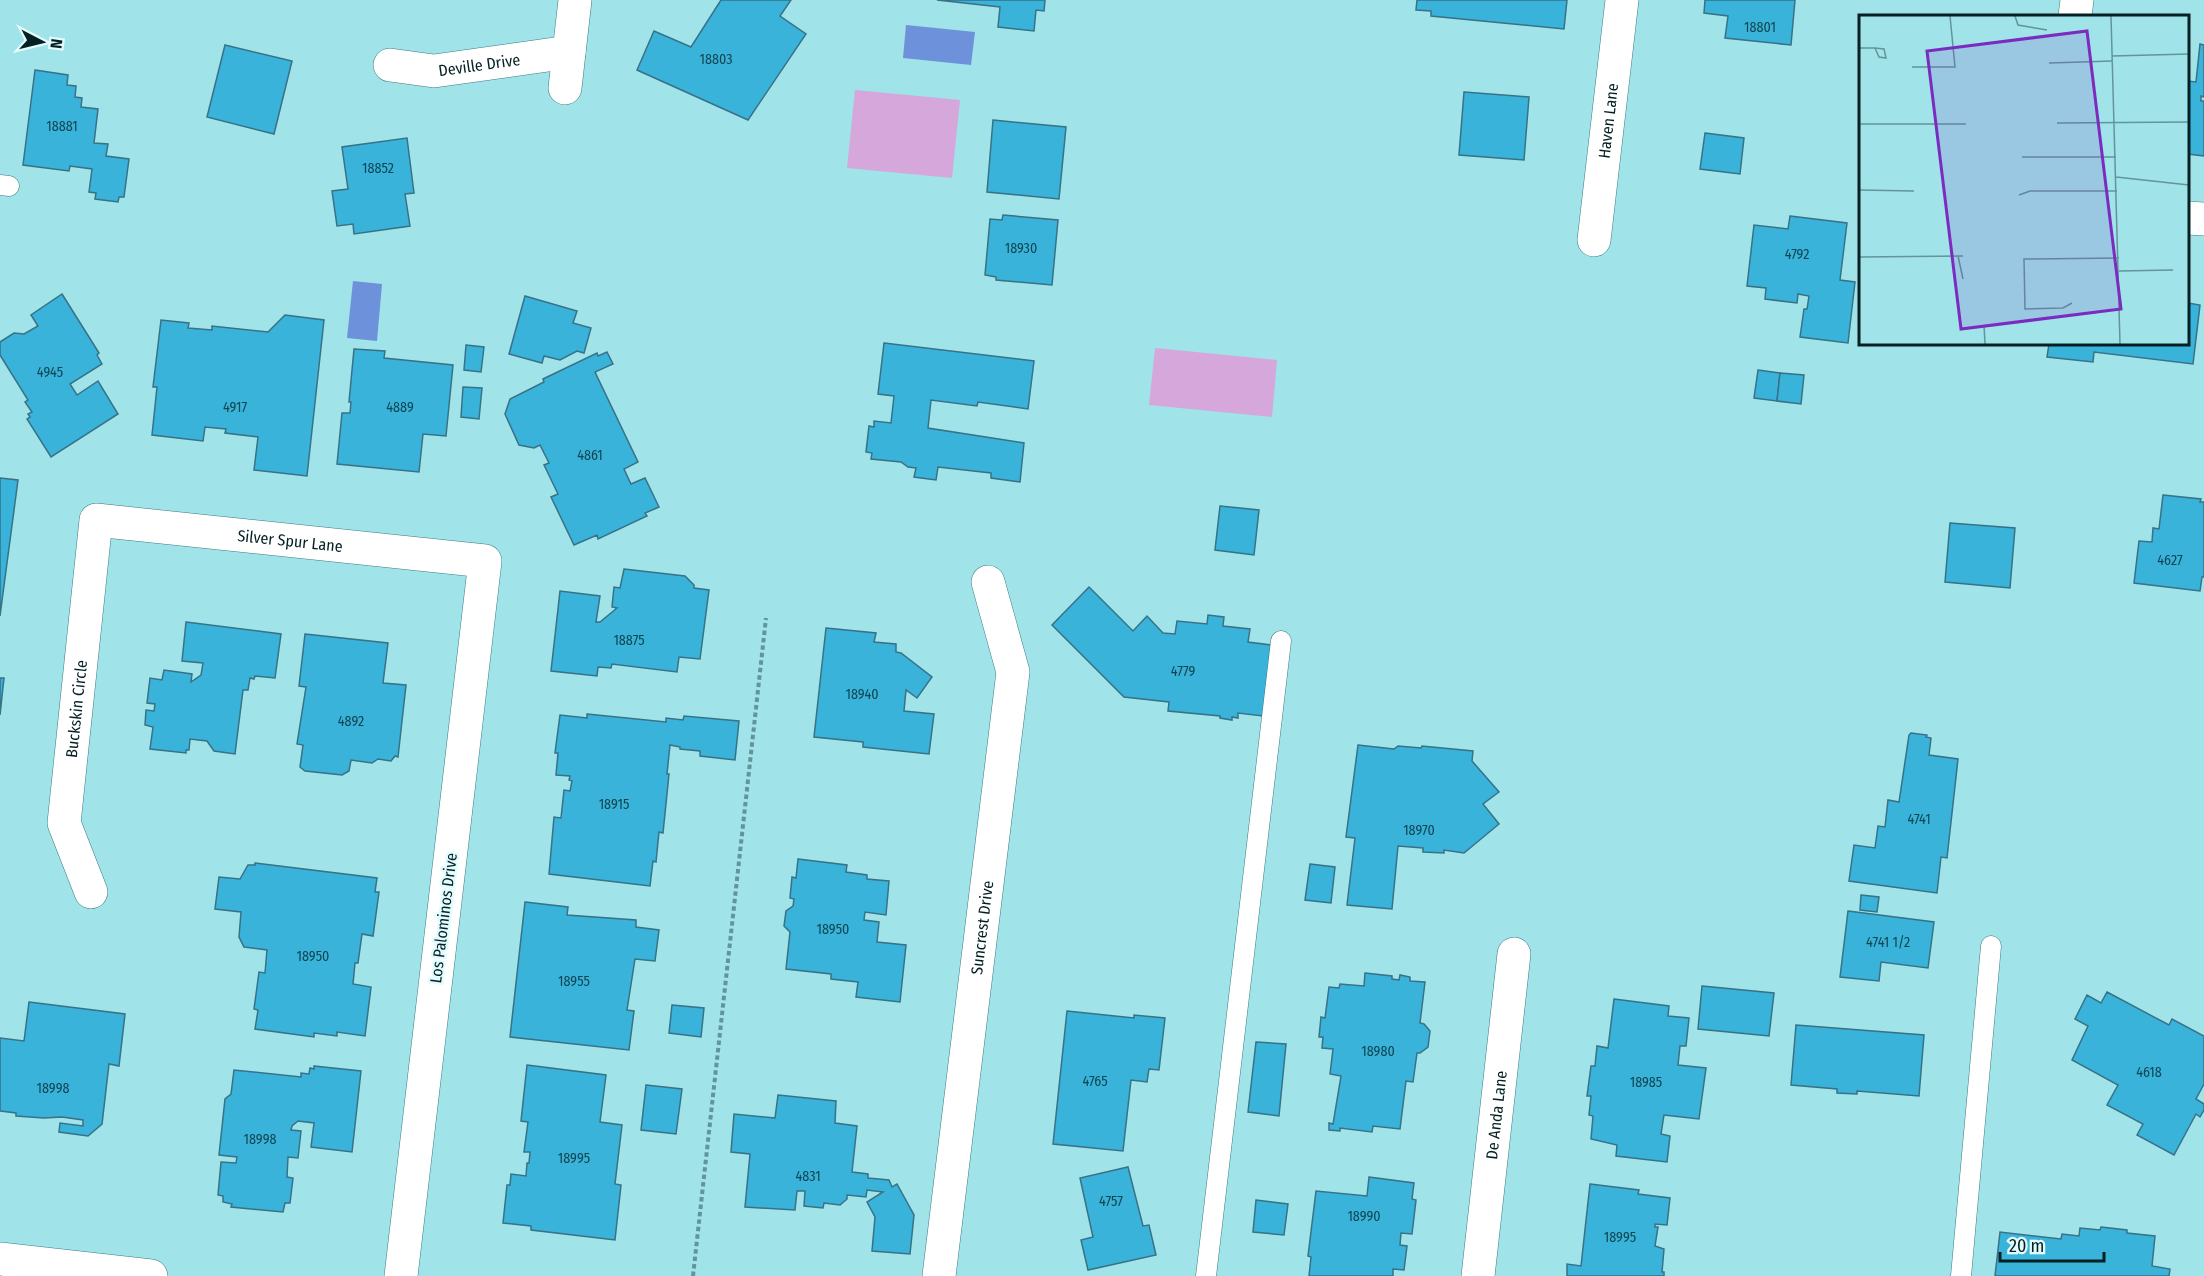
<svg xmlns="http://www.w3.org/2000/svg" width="2204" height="1276" viewBox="0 0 2204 1276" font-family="'Fira Sans Condensed',sans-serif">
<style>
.green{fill:#d6a7db}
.water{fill:#6d91db}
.building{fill:#39b3da;stroke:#387286;stroke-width:1.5}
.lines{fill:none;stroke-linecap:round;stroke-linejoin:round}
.service-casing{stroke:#3a7c82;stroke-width:21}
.minor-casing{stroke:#3a7c82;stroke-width:34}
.path{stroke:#62959a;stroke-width:4;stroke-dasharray:4.5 3;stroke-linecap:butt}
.service{stroke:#fff;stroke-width:20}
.minor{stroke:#fff;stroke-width:33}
.labels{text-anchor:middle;stroke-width:5;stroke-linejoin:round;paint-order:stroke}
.number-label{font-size:14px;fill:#114551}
.street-label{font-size:16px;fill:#042023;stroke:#e2fcfe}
.inset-road{fill:none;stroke:#62959a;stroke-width:1.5}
.view{fill:#7b2cbf;fill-opacity:0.15;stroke:#7b2cbf;stroke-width:3}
.inset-edge{fill:none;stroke:#042023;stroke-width:3}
</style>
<rect width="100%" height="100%" fill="#a0e3e9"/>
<g class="green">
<path d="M855,90L960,100L952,178L847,168Z"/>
<path d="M1155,348L1277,360L1272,417L1149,405Z"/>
</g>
<g class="water">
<path d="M906,25L975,32L971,65L903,58Z"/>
<path d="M353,281L382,284L377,341L347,338Z"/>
</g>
<g class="building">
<path d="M721,0H791L780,16L806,34L748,120L637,70L654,31L691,47Z"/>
<path d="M937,0H1045L1044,11L1036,10L1034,31L998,27L1000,7Z"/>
<path d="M1417,0H1567L1564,29L1431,16V11L1416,10Z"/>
<path d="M1705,0H1795L1791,45L1725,38L1728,16L1704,13Z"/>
<path d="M2200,44L2204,45V97L2201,96V101H2204V156L2188,154V81L2196,82Z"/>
<path d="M225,45L292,61L274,134L207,117Z"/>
<path d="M35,70L68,75L67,85L76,86L75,97L82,98L81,107L98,109L94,143L108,144L106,156L129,159L124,197H119L118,202L95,199L96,193L89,192L92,169L70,166L69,171L23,165Z"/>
<path d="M1464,92L1529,97L1524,160L1459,155Z"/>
<path d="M993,120L1066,127L1059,199L987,192Z"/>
<path d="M1705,133L1744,138L1740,174L1700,169Z"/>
<path d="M407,138L414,193L405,194L410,226L354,234L353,224L337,226L332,191L348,189L342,147Z"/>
<path d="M1003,215L1058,220L1052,285L996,280V277L985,275L990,219L1002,220Z"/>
<path d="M1790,216L1847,223L1840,280L1855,282L1848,343L1800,337L1804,309H1807L1809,296L1798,294L1797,303L1765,299L1766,288L1747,286L1754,225L1788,229Z"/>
<path d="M62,294L99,353L97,355L102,364L70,384L77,395L98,381L118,414L51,457L27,419L30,417L28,414L32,412L25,402L28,400L0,355V342L14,333L24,334L38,326L31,315Z"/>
<path d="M525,296L577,311L573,323L591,328L584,353L577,351L560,360L544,356L542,363L509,354Z"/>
<path d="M2188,303L2200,305L2193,364L2094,352L2093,362L2047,357L2049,344H2188Z"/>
<path d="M285,315L324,320L307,476L254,470L258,437L225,433L226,429L205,427L203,441L152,435L157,387H153L161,320L189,323L188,328L212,330V326L268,332Z"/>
<path d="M884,343L1034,361L1028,409L978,402L977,406L931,400L928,428L1024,443L1020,482L991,478V473L938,467L936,480L914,477L916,468L908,467L901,462L871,459L872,453L866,452L869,426L874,427V421L891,423L894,396L878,394Z"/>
<path d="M466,345L484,347L481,372L464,370Z"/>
<path d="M354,349L385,351L384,358L453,365L446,436L423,434L419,472L337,464L342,413H350L351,402H349Z"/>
<path d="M607,352L613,364L595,372L638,462L624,469L631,484L645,478L659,507L645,513L647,516L598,539L597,535L574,545L551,497L558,494L544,465L549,463L540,445L534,448L519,445L505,414L510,399L544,382L543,379L597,353L598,356Z"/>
<path d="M1758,370L1780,373L1777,401L1754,398Z"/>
<path d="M1780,373L1804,375L1801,404L1777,401Z"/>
<path d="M463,387L482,388L479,419L461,417Z"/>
<path d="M0,478L18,480L0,616Z"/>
<path d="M2163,495L2201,499L2200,502H2204V577H2202L2200,591L2134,583L2139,541L2152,542L2153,528L2159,529Z"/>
<path d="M1220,506L1259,510L1254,555L1215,550Z"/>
<path d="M1950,523L2015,528L2010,588L1945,582Z"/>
<path d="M624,569L685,576L694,585V588L709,590L700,659L679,657L677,672L612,664L611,668L598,667L597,676L551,671L560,591L600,596L596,622H600L617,608L612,607L614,587L620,588Z"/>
<path d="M1089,587L1133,631L1147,616L1163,633L1175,634L1177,621L1207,624L1208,615L1224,617L1223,626L1250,629L1248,642L1271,645L1263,716L1238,713V718L1232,717V720L1220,718V716L1168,711L1169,702L1124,697L1052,625Z"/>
<path d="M186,622L281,634L275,678L255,676L254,679L250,678L248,690H243L235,754L214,751L207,741L190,739L189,750H186V753L150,749L153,727L145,725L146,710L154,711L155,704L147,703L150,678L162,680L164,670L192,674L191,682L201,675L203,663L182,661Z"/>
<path d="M826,628L876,633L874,642L896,644V652L901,653L932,677L917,698L906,690L904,711L934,714L929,754L863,747V742L814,737Z"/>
<path d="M305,634L388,643L383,683L406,685L398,757L395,756L391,761L378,759L372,763L351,760L349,771L342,775L305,771L300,767L303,745L297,744L306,687L299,686Z"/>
<path d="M0,678H4L0,715Z"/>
<path d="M587,714L666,722V718L683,720L684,716L739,721L735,760L700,756V751L680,749V747L670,745L667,774H669L663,833L659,832L656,862L653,861L650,886L549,874L554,817L561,818L564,790L570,791L572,781L569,780L570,776L556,775L558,753H555L560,715L587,718Z"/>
<path d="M1911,733L1927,735L1926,737L1931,738L1929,755L1958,759L1947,858L1941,857L1937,893L1849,881L1854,845L1875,848L1878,826L1885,827L1888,800L1899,802L1909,735Z"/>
<path d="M1358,745L1394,749L1398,746L1421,748L1422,746L1473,751L1472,761L1499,792L1483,804L1499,824L1464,853L1444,850V853L1423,852V848L1398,846L1392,909L1347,905L1355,838L1346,837Z"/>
<path d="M798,859L847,865L846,872L867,875V879L889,881L886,915L865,912L864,920L879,922L877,942L906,945L900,1002L856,997L858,982L831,979V974L786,969L790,932L784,926L786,911L793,906L794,899L790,898L792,877L796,878Z"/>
<path d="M255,863L377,878L375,892H379L373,936L362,934L358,963H355L353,984L371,987L365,1036L337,1032V1036L314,1033V1037L255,1029L258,1010L254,1009L259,972L265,973L267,950L244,947L239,937L241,912L215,909L219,877L240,879L248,865H255Z"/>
<path d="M1310,864L1335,867L1331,903L1305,900Z"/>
<path d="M1861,895L1879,897L1877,912L1860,910Z"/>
<path d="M525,902L568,907L567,915L636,920V927L659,930L655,961L635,959L627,1010L634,1011L629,1050L510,1037Z"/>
<path d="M1848,911L1934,922L1928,968L1881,962L1879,981L1840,977Z"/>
<path d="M1365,973L1392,976V979L1399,980L1400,975L1410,977V981L1425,982L1420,1023L1424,1024L1430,1031L1428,1047L1420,1053H1417L1413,1082L1406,1081L1400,1129L1373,1126L1372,1132L1340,1128V1131L1329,1130V1123L1333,1124L1341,1076L1330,1074L1333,1049L1322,1048L1323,1037H1319L1321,1017L1325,1018L1329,987L1339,988L1340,984L1364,986Z"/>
<path d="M1702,986L1774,993L1769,1036L1698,1029Z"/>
<path d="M2107,992L2169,1025L2172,1019L2204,1036V1084L2196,1099L2204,1104V1110L2200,1117L2196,1114L2174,1155L2137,1135L2143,1124L2107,1105L2118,1085L2072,1060L2088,1026L2075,1019L2087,995L2101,1003Z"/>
<path d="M1614,999L1669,1006L1668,1016L1689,1018L1686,1046H1680L1678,1065L1706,1068L1699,1119L1664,1115L1661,1134L1670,1136L1667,1162L1616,1156L1617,1145L1591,1139L1593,1116L1589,1115L1591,1096H1587L1591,1066H1595L1597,1046L1608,1048Z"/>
<path d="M29,1002L125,1014L119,1066L109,1064L102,1124L88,1136L59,1132L60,1123L83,1126V1120L62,1117L44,1118L16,1116V1113L0,1111V1038L24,1041Z"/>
<path d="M672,1005L704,1008L701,1037L669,1033Z"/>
<path d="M1067,1011L1134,1018V1015L1165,1018L1159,1070L1149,1069L1147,1082L1131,1080L1123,1151L1053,1144Z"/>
<path d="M1796,1025L1924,1035L1919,1096L1857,1091V1094L1837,1093V1089L1791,1085Z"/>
<path d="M1256,1042L1286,1044L1279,1116L1248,1112Z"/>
<path d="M527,1065L606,1075L600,1122L622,1125L615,1184L621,1185L615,1240L531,1230V1226L503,1223L507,1185H510L511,1174L526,1176L527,1163H529L530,1152H524L528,1122L521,1121Z"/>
<path d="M314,1066L361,1071L352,1152L311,1147L314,1123L298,1121L292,1126L291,1130L301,1131L298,1158L288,1157L287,1177L293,1178L290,1203H285L283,1212L231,1207L232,1204L223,1202V1196L218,1195L221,1162L236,1163L237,1157L219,1155L225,1099L231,1094L234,1070L301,1077V1073L309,1074L310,1068L314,1069Z"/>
<path d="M646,1085L682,1089L676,1134L641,1130Z"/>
<path d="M778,1095L836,1101L835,1123L857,1126L852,1172L868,1174V1178L889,1180L892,1187L897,1184L914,1215L910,1254L872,1251L875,1217L867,1202L883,1192L867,1190L866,1197L847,1195V1199L840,1205L824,1203L823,1208L804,1206L805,1191H797L795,1210L745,1207L750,1154L731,1152L734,1114L775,1118Z"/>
<path d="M1128,1167L1143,1226L1149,1225L1156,1255L1088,1270L1081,1240L1093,1237L1080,1178Z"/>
<path d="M1369,1177L1414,1183L1412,1199L1416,1200L1412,1234L1401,1233L1400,1245L1407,1246L1404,1270L1393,1269V1276H1309L1311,1257L1308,1256L1316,1191L1367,1196Z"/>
<path d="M1590,1184L1639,1190L1638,1194L1670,1198L1667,1225L1655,1224V1227H1658L1655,1246L1664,1249L1662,1272H1664V1276H1567V1264L1581,1266Z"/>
<path d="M1256,1200L1288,1204L1284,1235L1253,1232Z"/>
<path d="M2101,1227L2127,1230V1233L2155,1236L2152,1266L2170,1269L2169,1276H1995L2000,1232L2061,1239L2062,1234L2079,1236L2080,1228L2100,1230Z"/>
</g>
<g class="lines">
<defs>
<g id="service">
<path d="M0,185L9,186"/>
<path d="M1206,1276L1281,641"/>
<path d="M1961,1276L1991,946"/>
</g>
<g id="minor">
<path d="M2075,16L2077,0"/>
<path id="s1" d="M390,65L434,71L569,52"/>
<path d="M565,88L575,0"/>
<path d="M2188,218L2204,219"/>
<path id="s2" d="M1594,240L1622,0"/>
<path id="s3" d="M91,892L64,823L96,520L485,561L401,1276"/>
<path d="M0,1259L151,1276"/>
<path id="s4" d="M939,1276L1013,672L988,582"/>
<path id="s5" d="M1478,1276L1514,954"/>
</g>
</defs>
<use href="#service" class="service-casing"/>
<use href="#minor" class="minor-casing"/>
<path class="path" d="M693,1276L766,618"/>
<use href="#service" class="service"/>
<use href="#minor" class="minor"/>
</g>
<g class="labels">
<g class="number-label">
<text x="1760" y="32">18801</text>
<text x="716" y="64">18803</text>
<text x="62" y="131">18881</text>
<text x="378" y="173">18852</text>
<text x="1021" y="253">18930</text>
<text x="1797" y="259">4792</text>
<text x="50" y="377">4945</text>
<text x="235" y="412">4917</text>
<text x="400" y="412">4889</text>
<text x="590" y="460">4861</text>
<text x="2170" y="565">4627</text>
<text x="629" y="645">18875</text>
<text x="1183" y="676">4779</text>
<text x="862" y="699">18940</text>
<text x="351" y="726">4892</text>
<text x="614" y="809">18915</text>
<text x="1919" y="824">4741</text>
<text x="1419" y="835">18970</text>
<text x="833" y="934">18950</text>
<text x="1888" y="947">4741 1/2</text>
<text x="313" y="961">18950</text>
<text x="574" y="986">18955</text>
<text x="1378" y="1056">18980</text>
<text x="2149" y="1077">4618</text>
<text x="1095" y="1086">4765</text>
<text x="1646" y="1087">18985</text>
<text x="53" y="1093">18998</text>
<text x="260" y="1144">18998</text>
<text x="574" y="1163">18995</text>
<text x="808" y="1181">4831</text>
<text x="1111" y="1206">4757</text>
<text x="1364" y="1221">18990</text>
<text x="1620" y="1242">18995</text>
</g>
<g class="street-label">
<text dy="6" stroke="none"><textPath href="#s1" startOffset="90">Deville Drive</textPath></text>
<text dy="6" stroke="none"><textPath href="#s2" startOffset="120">Haven Lane</textPath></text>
<text dy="6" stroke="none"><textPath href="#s3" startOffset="574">Silver Spur Lane</textPath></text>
<text dy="6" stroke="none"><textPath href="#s3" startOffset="189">Buckskin Circle</textPath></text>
<text transform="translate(443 918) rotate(-83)" y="6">Los Palominos Drive</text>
<text dy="6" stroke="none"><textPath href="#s4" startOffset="351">Suncrest Drive</textPath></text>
<text dy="6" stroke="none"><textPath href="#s5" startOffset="162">De Anda Lane</textPath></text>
</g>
</g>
<g transform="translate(1859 15)">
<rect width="330" height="330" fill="#a0e3e9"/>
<path class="inset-road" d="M156,1L159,10L188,15M252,1L261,329M0,33H16L25,34L27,43L20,42L16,33M253,41L330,39M190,48L254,46M53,52H96L91,1M198,108L330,107M0,109H107M163,142H257M257,162L330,170M0,175L55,176M160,180L171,176H258M99,241L104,264M0,242L104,241M260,256L314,255M213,288L204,293L166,294L165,244L260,243M125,310L126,329"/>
<path class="view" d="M228,16L262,294L102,314L68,36Z"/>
<rect width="330" height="330" class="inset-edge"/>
</g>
<g transform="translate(42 42) rotate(97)" stroke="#e2fcfe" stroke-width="4.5" paint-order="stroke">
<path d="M0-4.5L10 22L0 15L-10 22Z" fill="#042023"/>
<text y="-9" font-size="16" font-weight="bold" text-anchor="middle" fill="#042023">N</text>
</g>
<path d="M2000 1252v9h104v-9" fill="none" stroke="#042023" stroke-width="3"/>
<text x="2009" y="1252" font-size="18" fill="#042023" stroke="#e2fcfe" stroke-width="4.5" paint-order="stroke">20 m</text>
</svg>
